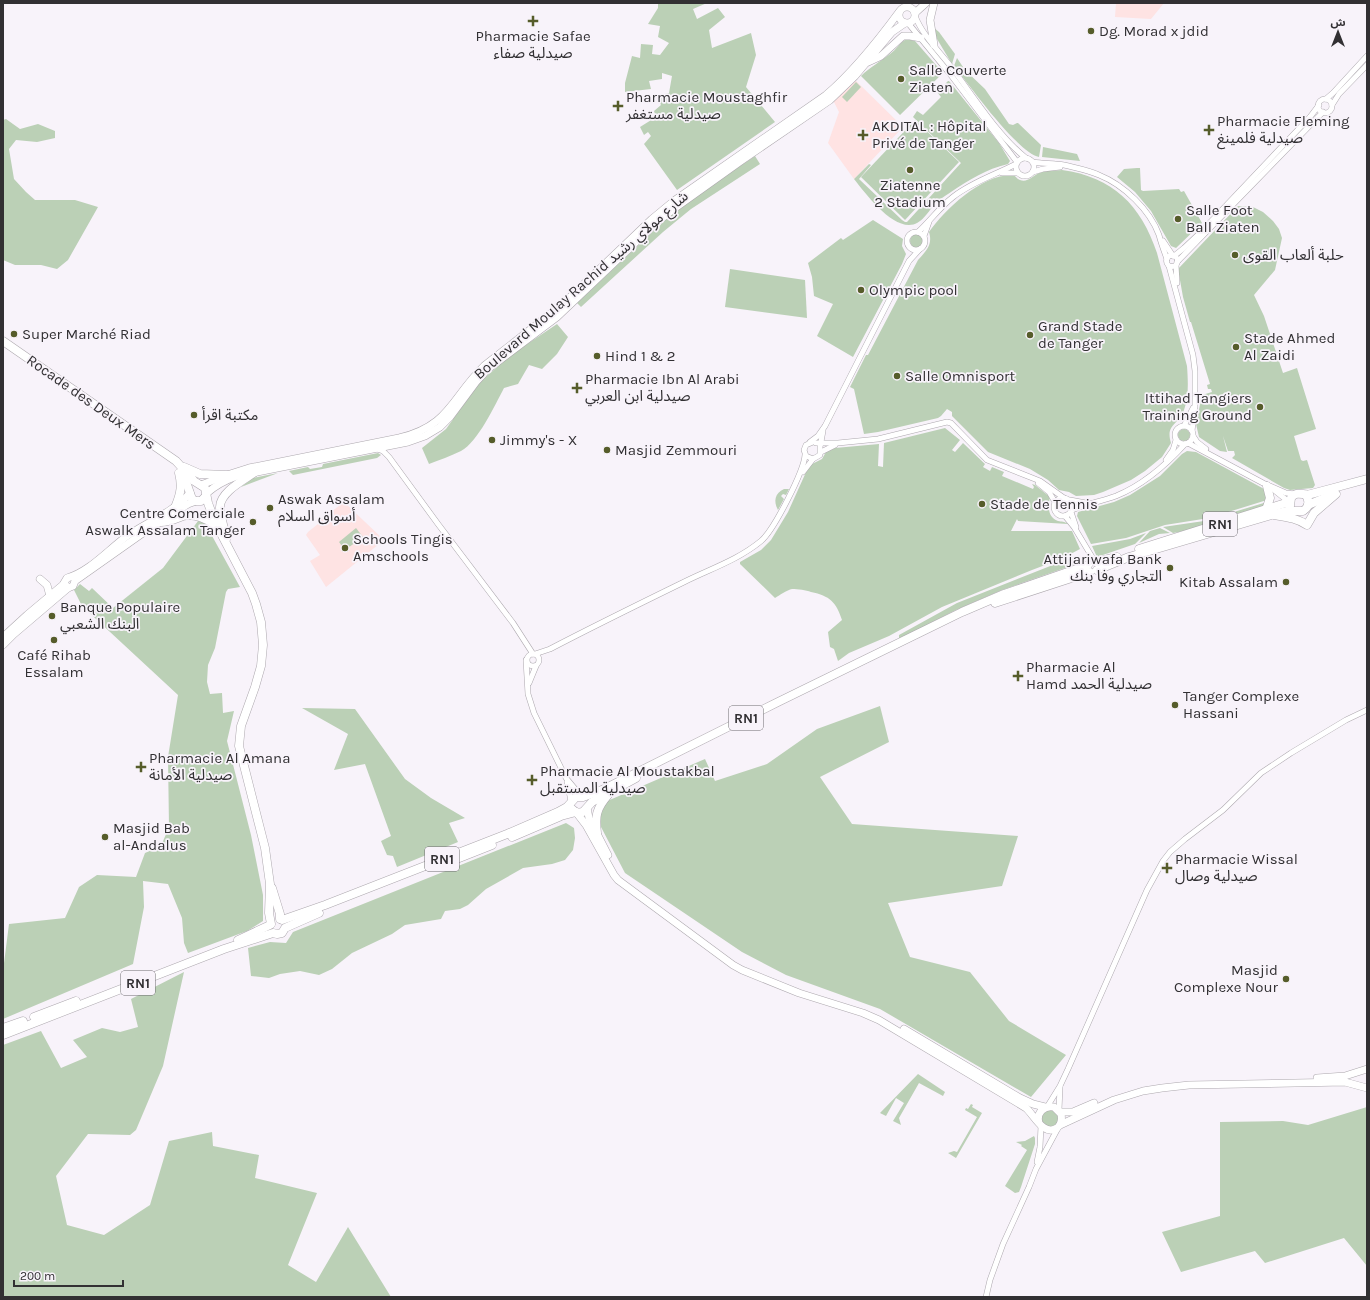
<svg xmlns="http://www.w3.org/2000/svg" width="1370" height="1300" viewBox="0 0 1370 1300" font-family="Karla,'Noto Sans Arabic',sans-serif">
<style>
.education{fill:#fee3e3}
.medical{fill:#ffe3e3}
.green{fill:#bbd0b6}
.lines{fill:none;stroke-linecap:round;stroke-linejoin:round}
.minor-casing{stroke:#ada8ae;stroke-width:6}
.major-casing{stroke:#ada8ae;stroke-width:8}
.highway-casing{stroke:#ada8ae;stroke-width:9}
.minor{stroke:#fff;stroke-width:5}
.major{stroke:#fff;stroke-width:7}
.highway{stroke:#fff;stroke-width:8}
.poi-dot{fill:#565c2a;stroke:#f8f3fa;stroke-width:1.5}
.labels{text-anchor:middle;stroke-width:3.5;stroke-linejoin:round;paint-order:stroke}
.shield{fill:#f8f3fa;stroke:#6d6a6f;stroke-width:1}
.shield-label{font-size:14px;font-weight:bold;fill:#323033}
.poi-label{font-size:15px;fill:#323033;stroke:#f8f3fa;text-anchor:start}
.street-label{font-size:15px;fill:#323033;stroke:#f8f3fa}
</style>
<rect width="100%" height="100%" fill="#f8f3fa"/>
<g class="education">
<path d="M1116,3H1164L1151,19L1115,17Z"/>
<path d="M344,502L384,540L326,587L310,561L320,555L306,535L308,532L318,524L322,519Z"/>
</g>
<path class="medical" d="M855,80L903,127L854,179L828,143L839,112L833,100Z"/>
<g class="green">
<path d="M658,3H707L693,9L697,19L718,8L725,17L709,30L712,48L751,33L756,55L746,87L775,122L677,190L644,144L651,136L648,132L644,135L640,127L656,117L654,111L661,105L656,96L669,93L672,76L662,73V79L649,81L651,89L625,92V83L632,56L640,58L641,44L653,45L652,54L660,55L669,43L658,37L660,26L648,24L658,8Z"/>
<path d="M933,27L939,32L955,54L952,64L937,39Z"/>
<path d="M907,39L915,41L943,73L900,115L861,76C870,67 880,62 890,54C896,50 900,42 907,39Z"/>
<path d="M957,58L965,70L985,89L1009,124L1013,125L1017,123H1018L1041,145L1039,157C1017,152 970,86 954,66Z"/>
<path d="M948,81H949L999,143L1010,161L1008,164C986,169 969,180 951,192C945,196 941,198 936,203C928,211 922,225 909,225C889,225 865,193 854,179L869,164L871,165L859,179L902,220L905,222H907L961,163L913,117L917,111L923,115L941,97L937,92Z"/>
<path d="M856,82L861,87L847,102L842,97Z"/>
<path d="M6,119L20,129L38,124L55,131V138L37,142L16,140L9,149L14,179L26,192L35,200H75L98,207L68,260L57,269L41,265H15L3,260V120Z"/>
<path d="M915,120L959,162L905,220L861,177Z"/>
<path d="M1043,147L1077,154L1080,161L1042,157Z"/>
<path d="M755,156L760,164L691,209L663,232L581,307L577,303L678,208Z"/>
<path d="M1137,168H1140L1141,190L1143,191L1179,189L1181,192L1184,191L1202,223L1176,248L1171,246L1151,211L1135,192L1117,177L1124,169Z"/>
<path d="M1062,170C1113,177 1141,205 1157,253L1187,366C1188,380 1189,397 1184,410C1179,425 1165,424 1171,443L1162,457L1145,471L1131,480L1103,492L1094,495L1076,496L1069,492L1059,490L1048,480L1030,469L988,452L952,416V412L947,409L941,416L938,418L878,432L864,434L854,389L850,387L866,355H868L918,260C926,251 933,245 929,232C945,209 983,173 1014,175C1024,187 1031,177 1039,173C1046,170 1055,171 1062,170Z"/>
<path d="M1238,206L1253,207L1263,212L1273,221L1279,229L1282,238L1275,270L1254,295L1264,316L1283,373L1297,368L1316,429L1294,436L1301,460L1303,461L1307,460L1315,485L1313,488L1290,490L1284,488L1232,458L1235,455L1234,451H1228L1223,436L1227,452L1220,451L1199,437L1196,424L1202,395L1212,392L1211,389H1208L1207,385L1210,384L1191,322H1190L1183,297L1178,269Z"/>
<path d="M873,220L903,239L902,246L906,254L902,264L853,357L817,336L833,304L814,296L812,277L808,263L841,238L843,240Z"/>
<circle cx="917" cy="241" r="7"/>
<path d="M730,269L805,280L807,318L725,307Z"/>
<path d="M557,324L568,337L557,354L542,369L529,365L518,384L504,388C495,405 478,442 461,451C451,456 439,460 429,464L422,448L446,429L480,382L511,355Z"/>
<path d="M945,428L960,440L952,450L955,452L963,443L985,464L983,467L990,471L992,467L1004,472L1002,476L1033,489L1034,487L1032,484L1035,485L1050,497C1048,505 1047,517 1058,521C1062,522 1064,521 1068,524L1018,521L1017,519L1011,531H1072L1080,549L1061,559L1032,570L942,607L889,636L849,653L838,661L834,649L830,647L828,632L842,620C836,602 830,596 811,592C806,590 798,589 792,589C787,590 780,595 775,598L740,564V562L761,550L771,540L788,512L807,470L812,464L822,459L826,452L835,448L879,444L878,466L883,467L884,443Z"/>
<circle cx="1184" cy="435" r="6"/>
<path d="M1187,451L1196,452L1266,490L1267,500L1209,518L1165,525L1126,538L1091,544L1077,516L1078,512L1114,502L1130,495L1160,476L1182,454Z"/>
<path d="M378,453L381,455L377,458L293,475L289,471L308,467L310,469L322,467L323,464Z"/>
<path d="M278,473L241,487L253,478Z"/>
<path d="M784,489H789L786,495L783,494L781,496L784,499L778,510C773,501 775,493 784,489Z"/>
<path d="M1267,502L1266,507L1190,530L1173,533L1163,527L1204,521Z"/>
<path d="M198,521L205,523L240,587L228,589L226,592L215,648L208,665L207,682L210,694L222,693L223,713L234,711L227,741L251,835L263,895V921L247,931L188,953L184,943L182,918L168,884L143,881L144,907L133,964L3,1019V971L9,924L65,918L79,887L97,875L136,877L145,853L161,846L169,827L168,757L178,695L82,606L74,590L80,584L89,591L92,588L113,608L163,568Z"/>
<path d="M356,528L363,537L345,550L339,542Z"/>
<path d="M1160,528L1170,533L1159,534L1139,543L1150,531Z"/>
<path d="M1146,533L1135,544L1097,557L1092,546L1130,539Z"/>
<path d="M1068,559H1085V561L1002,590L956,610L899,639V635L957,603Z"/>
<path d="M880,706L889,742L820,777L852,824L1018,836L1002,886L888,903L910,957L970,972L1009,1021L1066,1055L1031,1097L880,1009L786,975L742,952L625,873L601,827L598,805L705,759L715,781L767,764L817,729Z"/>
<path d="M302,708L355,709L405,779L431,798L465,818L449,823L458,842L397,867L393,856L387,855L381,841L391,836L365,764L334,770L348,734Z"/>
<path d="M566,823L574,828L575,838L573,850L565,860L552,864L523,868L486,889L468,905L460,909L445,911L441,919L405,925L392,934L352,953L332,969L319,975L300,971L280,974L269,978L251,976L248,948L270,942L286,943L293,932Z"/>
<path d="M184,972L163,1066L136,1130L130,1135L88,1134L56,1176L67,1225L104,1235L150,1205L169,1141L212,1132L213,1146L259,1155L255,1178L317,1193L288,1265L316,1282L348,1227L391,1297H3V1045L41,1031L61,1068L87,1057L73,1040L102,1028L120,1032L138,1027L131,999Z"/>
<path d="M918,1074L945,1092L943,1096L919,1083L899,1118L901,1125L893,1121L904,1103L896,1098L886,1116L880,1113Z"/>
<path d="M971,1104L973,1105L972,1107L982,1113L956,1158L948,1153L954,1151L957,1152L977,1117L965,1110L966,1108L968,1109Z"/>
<path d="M1367,1107V1266L1344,1238L1265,1263L1255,1251L1181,1272L1162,1232L1220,1216V1122L1283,1121L1308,1125Z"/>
<path d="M1052,1110C1057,1112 1059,1116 1059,1121L1053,1128L1042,1124L1041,1115L1046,1111Z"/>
<path d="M1034,1136L1035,1138V1144L1021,1187L1019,1192L1015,1193L1005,1186L1027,1150L1021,1146L1022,1145L1016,1142L1025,1141Z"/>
</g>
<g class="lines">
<defs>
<g id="minor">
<path d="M915,16C923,36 939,51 952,68C974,97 998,136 1026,158"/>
<path d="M908,23L950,74L1017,162"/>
<path d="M1326,99L1333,93L1367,56"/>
<circle cx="1325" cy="106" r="7"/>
<path d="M1332,105L1339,94L1367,65"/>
<circle cx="1025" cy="167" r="9"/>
<path d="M1033,162C1043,164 1054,163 1064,165C1076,168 1088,170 1099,175C1124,185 1150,210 1159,235C1161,243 1164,251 1167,259"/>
<path d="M1033,172L1043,169L1060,167"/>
<path d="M1002,173H1018"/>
<circle cx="916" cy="241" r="9"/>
<path d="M918,232C930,221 940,207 953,197C972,182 995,175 1016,164"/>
<path d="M924,236L929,222"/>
<path d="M1163,241L1173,256"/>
<circle cx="1172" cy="261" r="5.5"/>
<path d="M1174,256L1184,248L1201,232L1310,117L1319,105"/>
<path d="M1177,262L1323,112"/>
<path d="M1176,265L1177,283"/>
<path d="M1169,266L1193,355L1195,371V407L1192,431"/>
<path d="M1184,426L1193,408"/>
<circle cx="1184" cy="435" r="9"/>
<path d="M1193,436L1197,442L1206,449"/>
<path d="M810,442L818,436L825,426L909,261L920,249"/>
<path d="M813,442L806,445L804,450L806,456L813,459L820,455V447L823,431"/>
<path d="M816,443H838L878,439L947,422L951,423L987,460L1040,481L1064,498"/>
<path d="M1188,443L1263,483L1286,493L1295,494"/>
<path d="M377,449L383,451L389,457L438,524L513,623L533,654"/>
<path d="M821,452L835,445"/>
<path d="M1166,460L1173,450L1176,440"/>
<path d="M803,472L813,459"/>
<path d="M1038,483L1049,492L1055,502"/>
<path d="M1274,490L1289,502"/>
<circle cx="1063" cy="507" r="9"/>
<path d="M1070,500L1086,503"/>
<path d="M1072,510C1086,504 1102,501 1116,496C1143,485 1166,465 1185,444"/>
<path d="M1071,512L1076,527"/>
<path d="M1065,516L1074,527L1095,562"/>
<circle cx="533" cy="660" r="6"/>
<path d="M535,654L550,649C594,626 639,604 684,582C710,569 738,560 761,541C774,530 804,471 805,455"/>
<path d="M526,660L528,694L534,713L566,778L581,796"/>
<path d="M529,683L536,666"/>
<path d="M567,782L571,801"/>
<path d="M1047,1107L1060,1086L1068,1069L1147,890L1163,861L1170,852L1185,839L1223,810L1261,773L1291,753L1346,720L1367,710"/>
<path d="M1059,1110L1060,1087"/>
<path d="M1037,1162L1040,1147L1041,1126"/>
<path d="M986,1297L990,1280L1003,1244L1029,1187L1036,1169L1058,1128"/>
</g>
<g id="major">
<path d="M934,3L930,20L934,45"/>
<circle cx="907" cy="15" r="8"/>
<path d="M915,13L926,3"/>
<path d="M868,62L881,56L903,36H910L921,38"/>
<path d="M201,485L227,475L249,468L399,438C450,426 451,398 484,366L564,303L652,219L675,200L826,95C854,71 877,42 899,12"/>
<path d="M207,493C216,485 226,480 237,476L408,442L425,436L440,427L450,417L476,382L488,369L557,317L656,223L671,211L741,161L830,100L855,76L892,32L905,23"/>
<path d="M40,579L47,585L50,596"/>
<path d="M68,588L64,583L67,578C89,572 108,550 127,536C147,522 174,512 190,493"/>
<path d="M3,637L27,615L64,584"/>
<path d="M3,645L14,634L68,588L73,586L75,581L143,533L188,504L196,501"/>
<path d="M587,808L589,818L608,855"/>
<path d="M576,812L586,825L614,875L618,880L733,965L742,970L799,993L863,1013L879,1020L1026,1108C1034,1115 1044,1137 1057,1128C1062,1124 1062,1119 1061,1114L1054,1107C1044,1105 1036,1113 1039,1123"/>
<path d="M904,1029L1020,1098L1033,1104L1045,1107"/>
<path d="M1317,1078L1345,1076L1367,1069"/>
<path d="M1060,1112H1073L1094,1103"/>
<path d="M1060,1125L1114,1100L1143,1091L1162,1088L1189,1085L1345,1082L1367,1088"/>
</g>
<g id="highway">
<path d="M3,341L176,461L194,481L205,488L208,503L215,522L252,593L256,604L261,622L263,645L261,666L255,687L241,726L239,746L265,848L270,884L269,913L271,924"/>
<path d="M184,467L200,474L227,475"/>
<path d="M183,473L192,499L196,501H201L206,496"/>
<path d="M176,505C181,493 182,485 179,473"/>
<path d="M1308,505L1332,495"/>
<path d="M1290,506L1291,498C1297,490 1303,496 1311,494L1367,479"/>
<path d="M1266,510L1270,498L1267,486"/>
<path d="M1274,515C1286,517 1297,518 1307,525L1314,513L1336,494"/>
<path d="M161,522C170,522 175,519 183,516C194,513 208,519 216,526"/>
<path d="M226,539C225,528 220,518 220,507C220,492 244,480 255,472"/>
<path d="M1139,549L1193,532L1289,502"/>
<path d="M1096,562L1117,557"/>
<path d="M1097,570L1129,557L1271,515L1287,511H1303C1309,507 1310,502 1306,495"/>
<path d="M995,603L1090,572"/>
<path d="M572,809L577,813L583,812L592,802L636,778"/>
<path d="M597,833C595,816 596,809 608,795"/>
<path d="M512,837L561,816L576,812"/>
<path d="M449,862L492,845"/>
<path d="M272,888L280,914V919"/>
<path d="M282,920L325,905L507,834L558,812L567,807L576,797H583L602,790L778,702L962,612L1004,594L1088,565"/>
<path d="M238,940L270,925"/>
<path d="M34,1017L76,1001"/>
<path d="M3,1028L23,1021"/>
<path d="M3,1035L224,949L273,933L277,934L282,933L285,928L319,913"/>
</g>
</defs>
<use href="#minor" class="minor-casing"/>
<use href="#major" class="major-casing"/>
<use href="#highway" class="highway-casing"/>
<use href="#minor" class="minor"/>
<use href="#major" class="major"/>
<use href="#highway" class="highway"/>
</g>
<g class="poi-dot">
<path d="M531 15h4v4h4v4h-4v4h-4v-4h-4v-4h4z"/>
<circle cx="1091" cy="31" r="4"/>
<circle cx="901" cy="79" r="4"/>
<path d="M616 100h4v4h4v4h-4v4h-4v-4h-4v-4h4z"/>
<path d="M1207 124h4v4h4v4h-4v4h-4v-4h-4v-4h4z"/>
<path d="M861 129h4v4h4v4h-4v4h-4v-4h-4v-4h4z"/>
<circle cx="910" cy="170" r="4"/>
<circle cx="1178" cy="219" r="4"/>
<circle cx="1235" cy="255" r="4"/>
<circle cx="861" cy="290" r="4"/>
<circle cx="14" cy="334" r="4"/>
<circle cx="1030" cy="335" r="4"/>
<circle cx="1236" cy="347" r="4"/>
<circle cx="597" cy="356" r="4"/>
<circle cx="897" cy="376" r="4"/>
<path d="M575 382h4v4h4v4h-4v4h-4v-4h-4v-4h4z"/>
<circle cx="1260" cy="407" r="4"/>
<circle cx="194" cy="415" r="4"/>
<circle cx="492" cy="440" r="4"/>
<circle cx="607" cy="450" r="4"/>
<circle cx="982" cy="504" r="4"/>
<circle cx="270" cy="508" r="4"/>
<circle cx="253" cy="522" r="4"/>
<circle cx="345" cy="548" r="4"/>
<circle cx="1170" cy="568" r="4"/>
<circle cx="1286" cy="582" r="4"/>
<circle cx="52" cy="616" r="4"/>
<circle cx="54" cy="640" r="4"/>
<path d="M1016 670h4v4h4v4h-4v4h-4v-4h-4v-4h4z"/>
<circle cx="1175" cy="705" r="4"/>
<path d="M139 761h4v4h4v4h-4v4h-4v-4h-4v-4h4z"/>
<path d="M530 774h4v4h4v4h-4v4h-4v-4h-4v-4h4z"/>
<circle cx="105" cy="837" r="4"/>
<path d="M1165 862h4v4h4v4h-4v4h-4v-4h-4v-4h4z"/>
<circle cx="1286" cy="979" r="4"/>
</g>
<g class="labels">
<g class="shield">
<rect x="1203" y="512" width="34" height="24" rx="3"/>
<rect x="729" y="706" width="34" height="24" rx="3"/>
<rect x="425" y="847" width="34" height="24" rx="3"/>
<rect x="121" y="971" width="34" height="24" rx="3"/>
</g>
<g class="shield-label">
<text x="1220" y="529">RN1</text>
<text x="746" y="723">RN1</text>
<text x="442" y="864">RN1</text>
<text x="138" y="988">RN1</text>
</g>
<g class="poi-label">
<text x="1099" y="36">Dg. Morad x jdid</text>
<text x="533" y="41" text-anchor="middle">Pharmacie Safae<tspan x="533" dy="17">صيدلية صفاء</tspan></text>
<text x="909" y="75">Salle Couverte<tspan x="909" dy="17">Ziaten</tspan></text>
<text x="626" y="102">Pharmacie Moustaghfir<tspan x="626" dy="17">صيدلية مستغفر</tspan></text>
<text x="1217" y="126">Pharmacie Fleming<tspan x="1217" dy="17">صيدلية فلمينغ</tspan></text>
<text x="872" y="131">AKDITAL : Hôpital<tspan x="872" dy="17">Privé de Tanger</tspan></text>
<text x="910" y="190" text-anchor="middle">Ziatenne<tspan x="910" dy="17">2 Stadium</tspan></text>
<text x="1186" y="215">Salle Foot<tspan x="1186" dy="17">Ball Ziaten</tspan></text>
<text x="1243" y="260">حلبة ألعاب القوى</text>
<text x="869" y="295">Olympic pool</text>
<text x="1038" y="331">Grand Stade<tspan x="1038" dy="17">de Tanger</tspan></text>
<text x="22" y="339">Super Marché Riad</text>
<text x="1244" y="343">Stade Ahmed<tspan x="1244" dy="17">Al Zaidi</tspan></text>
<text x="605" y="361">Hind 1 &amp; 2</text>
<text x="905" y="381">Salle Omnisport</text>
<text x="585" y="384">Pharmacie Ibn Al Arabi<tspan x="585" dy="17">صيدلية ابن العربي</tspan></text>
<text x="1252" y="403" text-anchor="end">Ittihad Tangiers<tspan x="1252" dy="17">Training Ground</tspan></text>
<text x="202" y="420">مكتبة اقرأ</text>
<text x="500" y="445">Jimmy's - X</text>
<text x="615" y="455">Masjid Zemmouri</text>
<text x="278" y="504">Aswak Assalam<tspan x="278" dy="17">أسواق السلام</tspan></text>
<text x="990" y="509">Stade de Tennis</text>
<text x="245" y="518" text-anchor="end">Centre Comerciale<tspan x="245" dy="17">Aswalk Assalam Tanger</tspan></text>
<text x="353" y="544">Schools Tingis<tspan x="353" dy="17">Amschools</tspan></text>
<text x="1162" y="564" text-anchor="end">Attijariwafa Bank<tspan x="1162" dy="17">التجاري وفا بنك</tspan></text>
<text x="1278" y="587" text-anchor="end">Kitab Assalam</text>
<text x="60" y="612">Banque Populaire<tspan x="60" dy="17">البنك الشعبي</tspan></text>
<text x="54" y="660" text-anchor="middle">Café Rihab<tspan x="54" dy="17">Essalam</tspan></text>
<text x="1026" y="672">Pharmacie Al<tspan x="1026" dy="17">Hamd صيدلية الحمد</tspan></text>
<text x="1183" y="701">Tanger Complexe<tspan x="1183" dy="17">Hassani</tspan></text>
<text x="149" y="763">Pharmacie Al Amana<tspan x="149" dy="17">صيدلية الأمانة</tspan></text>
<text x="540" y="776">Pharmacie Al Moustakbal<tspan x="540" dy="17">صيدلية المستقبل</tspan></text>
<text x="113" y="833">Masjid Bab<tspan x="113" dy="17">al-Andalus</tspan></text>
<text x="1175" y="864">Pharmacie Wissal<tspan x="1175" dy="17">صيدلية وصال</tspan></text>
<text x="1278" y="975" text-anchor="end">Masjid<tspan x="1278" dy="17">Complexe Nour</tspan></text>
</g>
<g class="street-label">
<text transform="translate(581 285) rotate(-41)" y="5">Boulevard Moulay Rachid شارع مولاي رشيد</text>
<text transform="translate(91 402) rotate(35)" y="5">Rocade des Deux Mers</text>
</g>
</g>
<rect width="1370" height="1300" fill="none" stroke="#323033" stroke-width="8"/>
<g transform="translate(1338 32)" stroke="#f8f3fa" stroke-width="3" paint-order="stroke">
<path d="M0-3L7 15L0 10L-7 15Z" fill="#323033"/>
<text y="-6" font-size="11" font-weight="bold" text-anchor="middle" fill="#323033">ش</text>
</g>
<path d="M14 1280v6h109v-6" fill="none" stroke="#323033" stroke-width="2"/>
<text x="20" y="1280" font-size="12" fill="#323033" stroke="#f8f3fa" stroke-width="3" paint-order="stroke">200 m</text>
</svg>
